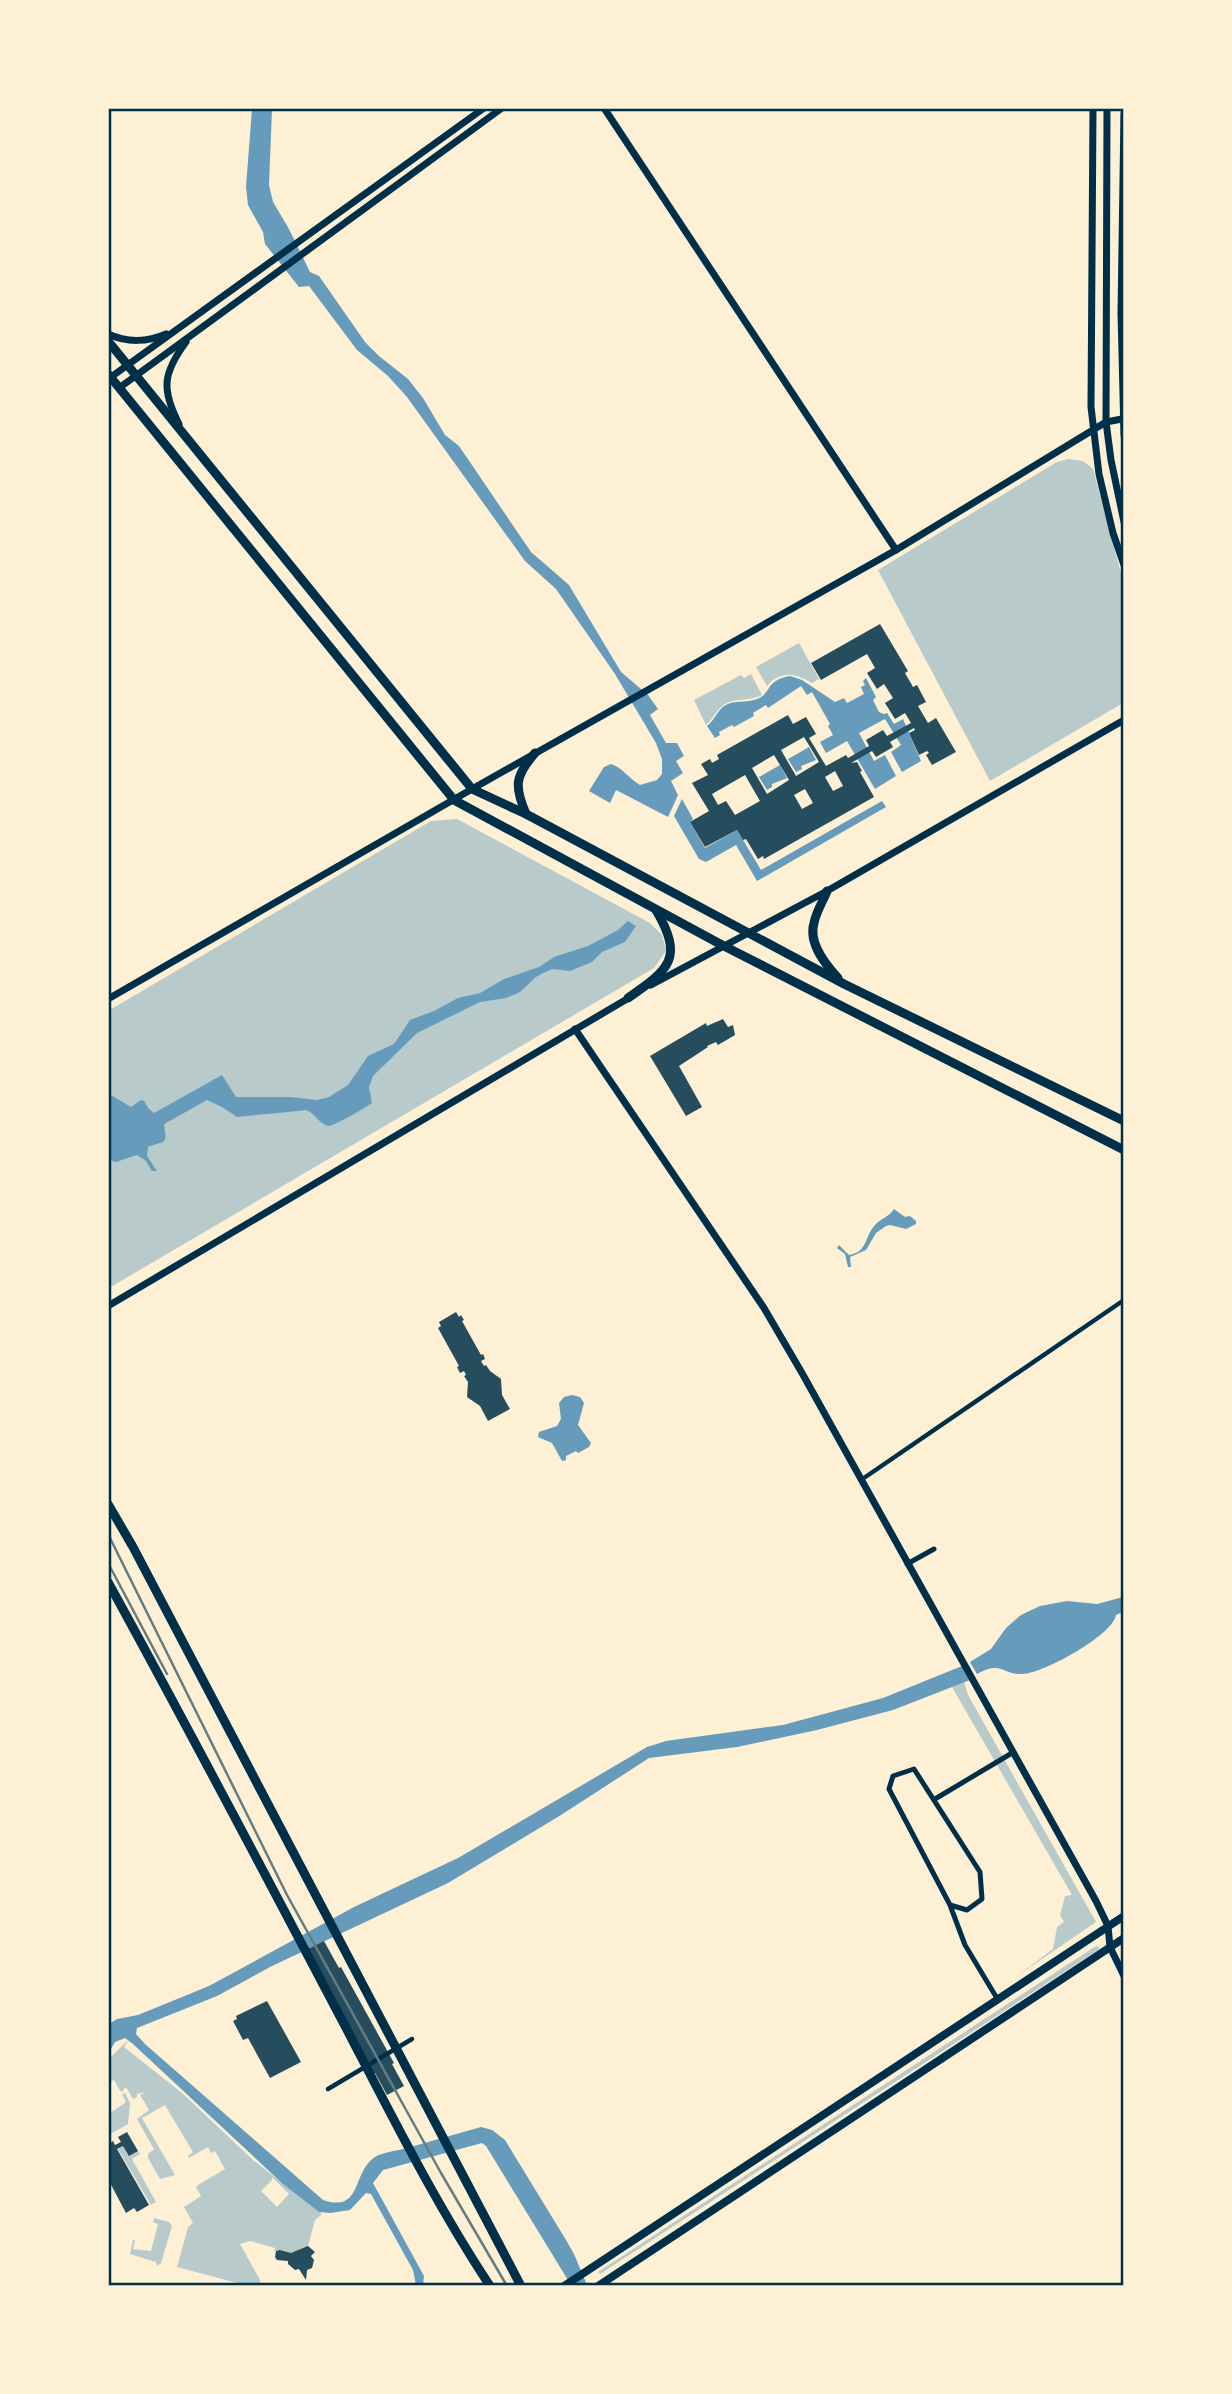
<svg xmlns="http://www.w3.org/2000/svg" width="1232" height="2394" viewBox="0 0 1232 2394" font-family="'Source Sans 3',sans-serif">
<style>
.green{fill:#b9caca;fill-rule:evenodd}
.water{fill:#669bbc}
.building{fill:#264d5e;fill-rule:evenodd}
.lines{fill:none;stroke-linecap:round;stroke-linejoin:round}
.pedestrian{stroke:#003049;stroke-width:4.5}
.minor{stroke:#003049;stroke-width:5}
.tertiary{stroke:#003049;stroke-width:7}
.secondary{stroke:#003049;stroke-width:8}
.primary{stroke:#003049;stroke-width:9}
.rail{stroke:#657d81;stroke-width:2.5}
.neatline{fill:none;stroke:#003049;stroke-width:2.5}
</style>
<rect width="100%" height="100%" fill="#fdf0d5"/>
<g class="green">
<path d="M1068,459L1083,461L1093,469L1123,581V703L990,781L878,570L1057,462Z"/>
<path d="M799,643L819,679L812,683C795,673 780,670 767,686L756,667Z"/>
<path d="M751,674L762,695C751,701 739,698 727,703C717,708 714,718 706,725L694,700L741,675L744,678Z"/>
<path d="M457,819L650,923L662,935L666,951L654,968L109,1288L108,1011L431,821Z"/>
<path d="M964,1682L968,1695L1096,1922L1017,1976L1053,1949L1057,1927L1064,1922L1060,1915L1065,1896L1072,1895L952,1687Z"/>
<path d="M1096,1946L1100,1948L1098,1950L600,2274L598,2272Z"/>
<path d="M128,2040L124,2047L182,2093L253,2160L322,2214L315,2220L308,2246L304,2249L291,2253L280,2250L274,2251L275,2248L250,2241L240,2244L260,2280V2285H245L177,2267L188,2227L193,2223L184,2207L201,2196L196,2187L198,2185L225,2169L215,2151L211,2153L208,2147L189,2158L188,2156L193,2152L165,2105L142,2118L175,2175L160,2179L148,2158V2154L154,2149L137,2119L149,2110L140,2095L146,2092L137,2094V2097L133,2099L126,2087L121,2092L114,2080L109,2083L108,2060ZM272,2177L289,2194L277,2207L261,2191L272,2180Z"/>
<path d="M125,2093L130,2103L128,2124L109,2135V2114L126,2102L122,2094Z"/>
<path d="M123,2146L138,2151L140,2154L132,2159L156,2202L151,2205L118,2149Z"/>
<path d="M154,2218L169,2222L172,2226L161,2263L157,2266L156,2262L130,2254L133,2240H135L133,2249L151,2251L158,2224L153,2222Z"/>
</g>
<g class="water">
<path d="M252,109H272L269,185L273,202L289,229L310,272L319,276L365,342L379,356L408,379L423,398L445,435L459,446L531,552L569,585L621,672L648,695L658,709L650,715L666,743H677L684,756L676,761L683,773L671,781L678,795L668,817L616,790L610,803L589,791L604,767L611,764C623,768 628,778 640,785L657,780L662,774V759L656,743L615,674L556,589L525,561L407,397L388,376L357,350L309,286L299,287L265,244L263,232L248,205L246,187Z"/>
<path d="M790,676L802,680L835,702L844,698L847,703L864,694L861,687L865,685L863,681L866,678L876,697L873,700L879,712L884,714L887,713L894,724L903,719L921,761L902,772L891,752L901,745L885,719L859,733L874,761L885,755L896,776L875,789L847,741L826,753L820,742L833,735L828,726L830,724L812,692L807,695L801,686L768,708L766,705L753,713L754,716L734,727L732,725L719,732L720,735L715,738L707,726C715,720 717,710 726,705C735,700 745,703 754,700C773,695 763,681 790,676Z"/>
<path d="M809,747L816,760L801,766L802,769L796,772L788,759Z"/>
<path d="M780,765L787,778L772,784V787L767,790L759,777Z"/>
<path d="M682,799L693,819L690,822L705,848L737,830L761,870L882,801L886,807L757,881L736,845L706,862L699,859L674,816Z"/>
<path d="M628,921L636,926L625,942L602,952L592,962L570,971L553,969L543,973L536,977L520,992L506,998L480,1002L417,1033L373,1076L369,1087L372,1103C367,1107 332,1127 328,1126C319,1124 315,1113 306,1110C283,1113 260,1114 237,1117L222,1107L207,1100L166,1123L164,1125C168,1147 164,1140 148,1147L147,1156L157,1171H152L146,1161L137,1155L116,1162L109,1160V1094L131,1107L141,1100L144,1101L149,1109L154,1113L222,1075L236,1097H290L317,1100L329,1097L348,1085L368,1056L394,1044L410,1020L434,1011L458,998L480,993L504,979L539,967L554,957L588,946L618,930Z"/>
<path d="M894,1209L905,1217L910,1216L916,1221V1224L906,1229L890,1225L886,1226L876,1233L866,1250L850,1257L851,1267H848L845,1254L837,1248L839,1245L849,1255C868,1252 864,1237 875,1225C881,1218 889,1217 894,1209Z"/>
<path d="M572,1395L580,1397L584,1403L578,1425L591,1443L589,1447L578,1453L576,1451L566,1456V1460L562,1461L552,1443L538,1437L539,1432L557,1426L561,1419L559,1403L564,1397Z"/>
<path d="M1123,1597V1612L1116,1615C1113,1635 1044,1673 1023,1674C1002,1675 1002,1660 977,1674L970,1662L991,1649L1006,1628L1021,1615L1040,1606L1067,1601L1097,1604Z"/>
<path d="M962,1666L970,1680L893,1710L817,1730L737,1747L649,1758L561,1815L448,1883L272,1966L217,1996L137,2028L136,2034L145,2044L323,2200C363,2213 351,2173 375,2157C383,2152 397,2151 407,2148C432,2141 456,2134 481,2127L492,2130L505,2140L566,2240L574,2254L587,2285H571L486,2146L482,2143L383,2170L373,2183L424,2276L423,2285H416L413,2270L371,2194L366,2193L350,2210L330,2213L319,2212L283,2184L133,2044L125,2038L115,2042L109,2052V2024L117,2019L138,2015L209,1986L354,1907L458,1858L647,1747L666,1741L783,1725L883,1698Z"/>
</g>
<g class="building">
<path d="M880,624L908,671L905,673L913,687L917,685L926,702L918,706L928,723L936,718L956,752L932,765L926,755L929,753L927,751L919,755L909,733L915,730L914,728L890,742L893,747L876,757L872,751L851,763L857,762L862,771L860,772L874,797L764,859L763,856L758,859L746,839L743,840L737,830L705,847L690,822L709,811L692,783L708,775L701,764L710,759L712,763L719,759L717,755L788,715L793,724L806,717L816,734L809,738L826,766L846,755L848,758L869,746L866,740L883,730L887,736L911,723L905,713L895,719L885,703L893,698L884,684L877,689L867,673L875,668L867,654L821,680L811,663ZM804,737L819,762L796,776L781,750ZM774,755L789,780L767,794L752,768ZM835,771L843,786L833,791L825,777ZM745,775L760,801L735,815L726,801L718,805L712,794ZM805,789L813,803L802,809L794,795Z"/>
<path d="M723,1019L728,1027L733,1025L735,1035L718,1045L716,1042L707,1046L708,1047L679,1066L702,1107L686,1116L650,1056L706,1023L707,1026Z"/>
<path d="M456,1312L459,1317L461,1315L464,1320L462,1321L481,1355L483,1354L485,1359L481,1361L484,1366L486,1365L490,1371L501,1379L502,1395L510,1409L488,1421L480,1406L467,1397L468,1382L464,1376L466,1375L464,1371L460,1373L457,1367L459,1366L438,1328L441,1326L439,1322Z"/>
<path d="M324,1941L339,1968L341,1967L394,2063L392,2064L404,2086L387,2095L375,2073L372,2075L306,1950Z"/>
<path d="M267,2001L301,2062L270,2078L248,2038L243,2040L233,2021L237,2019L236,2016Z"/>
<path d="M127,2132L138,2151L129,2156L123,2146L117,2149L149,2205L137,2212L134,2208L126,2213L108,2179V2144L113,2141L115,2145L121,2142L118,2137Z"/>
<path d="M308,2246L315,2252L311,2256L314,2260L312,2268L307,2270L306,2280L299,2269L295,2270L288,2264V2261L277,2260L275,2257L276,2251L280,2250L291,2253Z"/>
</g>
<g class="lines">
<g class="pedestrian">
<path d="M861,1480L1124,1300"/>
<path d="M328,2089L412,2039"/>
</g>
<g class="minor">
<path d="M907,1564L934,1549"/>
<path d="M935,1799L1012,1753"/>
<path d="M950,1905L967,1910L982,1899L980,1872L914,1769L893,1776L889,1789L950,1905L965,1945L998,2000"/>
</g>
<g class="tertiary">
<path d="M604,108L896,550"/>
<path d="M1093,108L1091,407L1099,474L1113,533L1124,565"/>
<path d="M1107,108L1106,422L1111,460L1124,522"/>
<path d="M1124,114L1121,313L1124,435"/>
<path d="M108,334C127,343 148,342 166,334"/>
<path d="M111,377L484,108"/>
<path d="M119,388L502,108"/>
<path d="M179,424C161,389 163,373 186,342"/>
<path d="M651,985L827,891L1124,720"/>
<path d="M108,999L472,789L896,550L1106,422L1122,419"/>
<path d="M575,1029L764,1308L802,1373L1096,1901L1108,1926L1110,1947L1124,1976"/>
<path d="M108,1306L632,996"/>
</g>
<g class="secondary">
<path d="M564,2286L1124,1916"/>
<path d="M598,2286L1124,1938"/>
</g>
<g class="primary">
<path d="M108,341L472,789L526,814L844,984L1124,1121"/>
<path d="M108,374L454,800L722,945L1124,1150"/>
<path d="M526,814C514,786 515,776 535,753"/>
<path d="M827,891C823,901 816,912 814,923C808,943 825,964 838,978"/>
<path d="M628,998C670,969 684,958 656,910"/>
<path d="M108,1504L133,1547L521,2286"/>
<path d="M108,1582C189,1729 267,1878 345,2026C391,2114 435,2203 490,2286"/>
</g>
<g class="rail">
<path d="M108,1534L287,1895L441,2173L507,2286"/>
<path d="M108,1563L167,1674"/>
</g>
</g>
<rect width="1232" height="2394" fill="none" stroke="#fdf0d5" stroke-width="220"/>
<rect x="110" y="110" width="1012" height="2174" class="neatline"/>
</svg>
